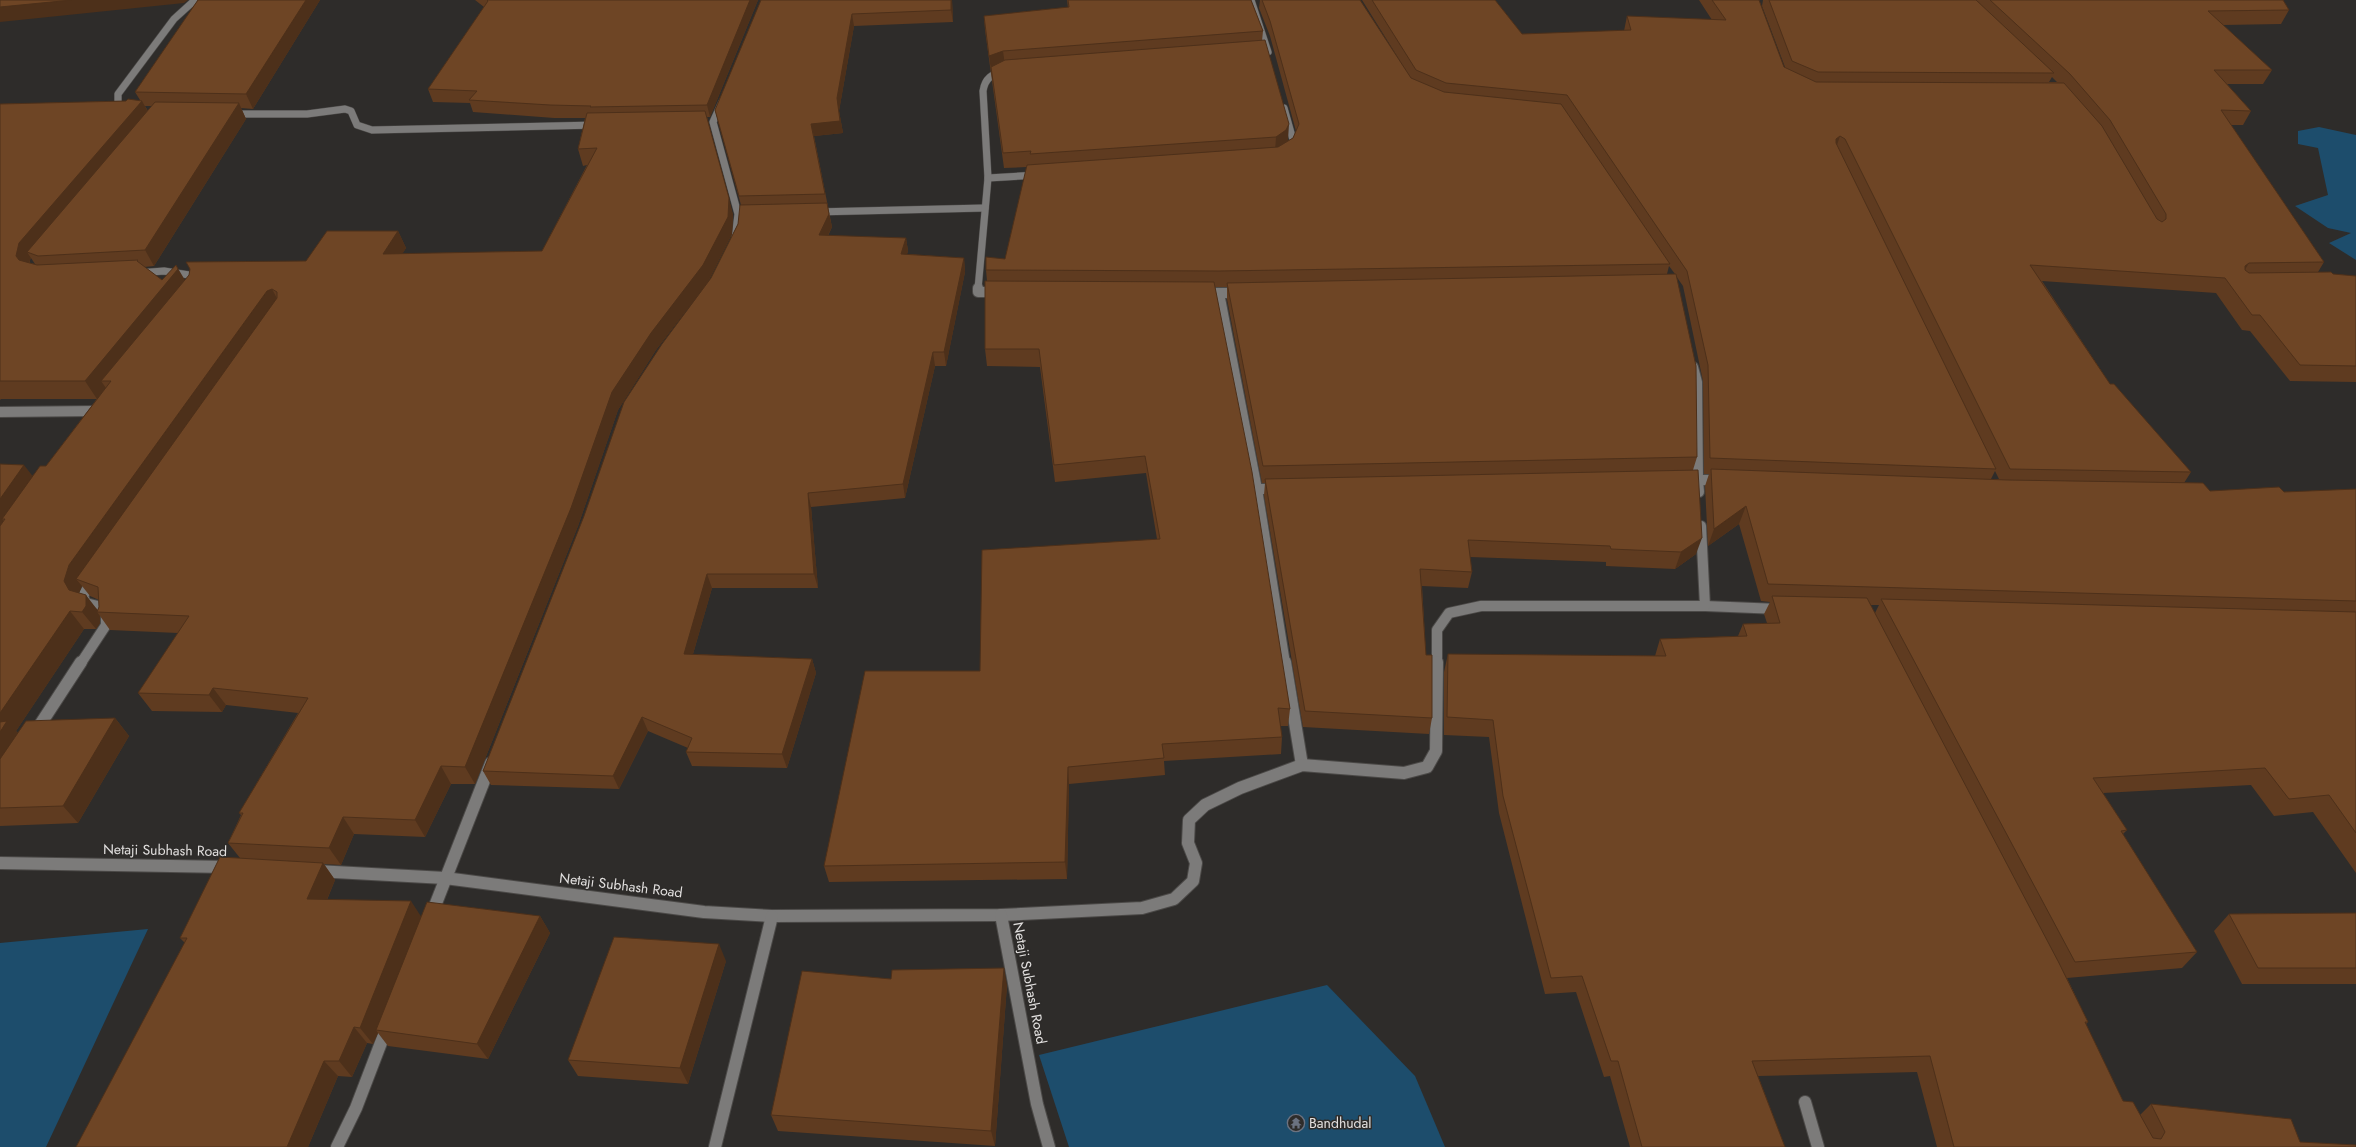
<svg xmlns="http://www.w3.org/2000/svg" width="2356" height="1147" viewBox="0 0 2356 1147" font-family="Jost,sans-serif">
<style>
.water{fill:#1d4d6c}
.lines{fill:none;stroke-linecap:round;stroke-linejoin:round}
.minor-far2-casing{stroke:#4b4947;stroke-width:8}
.minor-far1-casing{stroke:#4b4947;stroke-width:12}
.minor-casing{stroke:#4b4947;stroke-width:14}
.minor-far2{stroke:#7c7b7a;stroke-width:7}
.minor-far1{stroke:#7c7b7a;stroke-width:10}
.minor{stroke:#7c7b7a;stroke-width:12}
.wall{fill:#5f3b20;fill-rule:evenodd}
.shaded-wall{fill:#4d301a}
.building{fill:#6e4525;stroke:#4d301a}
.labels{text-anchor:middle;stroke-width:3;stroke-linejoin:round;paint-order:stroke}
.near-street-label{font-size:14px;fill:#e2e0df;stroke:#2e2c2a}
.near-poi-label{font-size:14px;fill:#e2e0df;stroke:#2e2c2a;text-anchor:start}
</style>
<rect width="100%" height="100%" fill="#2e2c2a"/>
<g class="water">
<path d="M2319,127L2356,135V260L2329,243L2351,233L2328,228L2295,206L2328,195L2318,148L2298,144V131Z"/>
<path d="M148,929L46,1147H0V943Z"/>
<path d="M1327,985L1415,1076L1445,1147H1069L1039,1055Z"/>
</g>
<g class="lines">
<defs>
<g id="minor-far2">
<path d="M1251,0L1268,52"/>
<path d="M722,102L713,122L738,214L735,239"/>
<path d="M127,108L118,105V94L174,19L195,0"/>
<path d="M1284,108L1293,140L1289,150"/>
<path d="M231,114H307L345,109L351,111L357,125L372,130L597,125"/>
<path d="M988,178L1038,175"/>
<path d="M815,212L985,208"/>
<path d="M138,273L164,271L189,275L193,287"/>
<path d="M978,289L988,178L983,91C985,78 992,74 1004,71"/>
</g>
<g id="minor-far1">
<path d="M978,288V292H998"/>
<path d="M1204,293H1240"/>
<path d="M1219,293L1257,489L1285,663"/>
<path d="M0,412L95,411"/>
<path d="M1691,480H1698L1697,382L1693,367"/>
<path d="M1257,489H1277"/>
<path d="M1699,492L1698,480H1719"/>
<path d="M1705,606L1779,609"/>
<path d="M81,663L106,625V608L86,603L83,596L92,580"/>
<path d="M1437,663V630L1449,613L1481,606H1705L1701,526"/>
</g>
<g id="minor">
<path d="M1285,662L1302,765"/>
<path d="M36,731L81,662"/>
<path d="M0,863L228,867"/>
<path d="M316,871L445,878L704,912L772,916L1001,915L1142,908L1174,899L1193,881L1196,863L1188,843L1189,820L1205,805L1240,788L1302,765L1404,773L1427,767L1436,751L1437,662"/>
<path d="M1001,915L1037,1104L1049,1147"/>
<path d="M431,916L491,763"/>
<path d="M1805,1102L1818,1147"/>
<path d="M337,1147L356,1108L387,1027"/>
<path d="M715,1147L772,916"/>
</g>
</defs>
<use href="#minor-far2" class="minor-far2-casing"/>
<use href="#minor-far1" class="minor-far1-casing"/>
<use href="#minor" class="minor-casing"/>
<use href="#minor-far2" class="minor-far2"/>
<use href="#minor-far1" class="minor-far1"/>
<use href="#minor" class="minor"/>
</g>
<g class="wall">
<path d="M198,0H320L253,109L241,108L246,119L154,266L144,267L162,280H185L306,261L398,231L406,248L402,254L542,251L587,165L583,166L578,149L585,118H554L473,112L470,103L433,102L428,89L484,7L475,0H758L710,117H707L733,215L732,234L708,282L656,350L618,410L578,526L475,784H451L425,837L354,834L341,865L324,864L335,880L327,900L421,916H540L550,933L488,1059L388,1046L378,1033L373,1044L367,1043L352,1077L338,1076L308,1147H76L185,943L180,938L240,858L228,843L241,815L239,813L298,713L226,705L222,712L152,711L138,693L178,633L110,630L100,616V623L96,629H84L16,731L18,733L115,718L129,736L78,823L0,826V464L32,476L46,466L105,388L97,399H1L0,400V104L126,101L140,100L135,92ZM145,106H152L148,111ZM31,258L35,264L30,263V260ZM82,586L90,596L99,600V607L98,610L79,593Z"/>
<path d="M761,0H952L953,22L854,26L839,111L843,133L814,136L832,227L828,236L906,238L908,251L907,254L964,258L965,272L946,366H935L905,498L811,507L818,588H712L693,654L812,659L816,673L787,768L692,766L686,752L688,748L648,731L619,789L491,785L483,771L711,278L738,224L741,205L715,110Z"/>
<path d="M1067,0H1251L1263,31L1262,41L1288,140L1287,141L1293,138L1296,131L1270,36L1259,8L1260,0H1360L1402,64L1362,0H1495L1522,34L1624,31L1627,16L1712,20L1699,0H1759L1784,67H1785L1762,6L1763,0H2283L2289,10L2281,24L2223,25L2272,70L2263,84H2227L2251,111L2243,125H2231L2324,262L2318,272L2333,274L2356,276V382L2290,381L2250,331L2242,330L2216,293L2042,281L2110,384L2191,472L2184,483L2210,491L2284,492L2356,489V873L2313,812L2274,816L2251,785L2103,793L2127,830L2123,834L2197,952L2182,968L2067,978L2088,1022L2086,1024L2123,1101L2140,1115L2151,1104L2300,1142L2356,1147H1937L1917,1072L1758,1076L1785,1147H1630L1610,1076L1604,1077L1576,992L1545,994L1499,813L1489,737L1444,735V672L1448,654L1655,656L1660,639L1738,636L1743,624L1767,623L1764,614L1770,602L1761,601L1739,524L1708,546L1705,486L1709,474H1704L1703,381L1683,286L1676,276L1697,457L1693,470L1696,554L1675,569L1606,566V562L1470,557L1472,572L1468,588L1422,586L1426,655L1432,718L1429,734L1303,727L1264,495L1265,483H1262L1227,299V287H1215L1290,709L1288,726H1280L1282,737L1281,754L1164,761L1165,775L1069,784L1067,879L829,882L824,866L980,671L1157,539L1146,473L1055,482L1040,367L987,366L985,349L987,281L986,270L1005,259L1027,167L1004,168L985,30L984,16L1068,8ZM2052,77L2057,82H2049ZM1669,266L1675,274H1667ZM1995,471L1999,479H1991ZM1870,605H1879L1875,613Z"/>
<path d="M2356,913V984H2242L2214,931L2229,914Z"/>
<path d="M726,961L688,1084L578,1076L568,1060Z"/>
<path d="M891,979L1007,985L995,1146L778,1131L771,1115Z"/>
</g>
<g class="shaded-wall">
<path d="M72,0H188L184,3L0,22V7Z"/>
<path d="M306,0H320L253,109L246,94Z"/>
<path d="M750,0H758L710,117L707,105Z"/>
<path d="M951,0H952L953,22L951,10Z"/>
<path d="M852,14L854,26L839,111L843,133L814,136L811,124L837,98Z"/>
<path d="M1003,51L1005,65L991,70L989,56Z"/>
<path d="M142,101L151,117L27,252L31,258L30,260L27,273L16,256L19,243Z"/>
<path d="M239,103L246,119L154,266L145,250Z"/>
<path d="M1289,124L1288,140L1285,146L1275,152L1276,137Z"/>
<path d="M1840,136L1835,151L1836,139Z"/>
<path d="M729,198L733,215L732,234L708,282L656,350L618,410L578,526L475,784L465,767L612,392Z"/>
<path d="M829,214L832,227L821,249L819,235Z"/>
<path d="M398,231L406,248L391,272L383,254Z"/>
<path d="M906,238L908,251L903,267L901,254Z"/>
<path d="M964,258L965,272L946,366L944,352Z"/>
<path d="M2249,263L2240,278L2245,266Z"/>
<path d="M176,265L186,282L101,381L106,388L97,399L85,381Z"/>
<path d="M272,289L281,306L76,579L82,586L77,598L69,590L64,581L69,565L267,291Z"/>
<path d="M933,352L935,366L905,498L903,484Z"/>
<path d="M24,465L38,483L2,519L7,526L0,535V499Z"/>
<path d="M808,493L811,507L818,588L814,574Z"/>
<path d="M1746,506L1739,524L1708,546L1714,529Z"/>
<path d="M1702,538L1696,554L1675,569L1681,552Z"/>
<path d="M707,574L712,588L689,668L684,654Z"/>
<path d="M86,595L99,612H97L100,616V623L96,629L82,612Z"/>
<path d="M70,611L84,629L16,731L23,739L0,773V713Z"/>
<path d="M812,659L816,673L787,768L782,754Z"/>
<path d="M213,688L226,705L222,712L209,695Z"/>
<path d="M642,717L648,731L619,789L613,776Z"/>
<path d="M115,718L129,736L78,823L63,806Z"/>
<path d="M441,766L451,784L425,837L415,820Z"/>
<path d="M1068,767L1069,784L1067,879L1065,862Z"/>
<path d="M343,817L354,834L341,865L329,848Z"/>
<path d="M323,863L335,880L320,916L307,899Z"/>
<path d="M411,901L422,918L376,1030L378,1033L373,1044L360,1028Z"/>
<path d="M540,916L550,933L488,1059L477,1044Z"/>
<path d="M719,944L726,961L688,1084L680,1068Z"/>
<path d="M1004,968L1007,985L995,1146L991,1131Z"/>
<path d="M354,1027L367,1043L352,1077L339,1061Z"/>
<path d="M324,1061L338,1076L308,1147H287Z"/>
</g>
<g class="building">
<path d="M0,0H72L0,7Z"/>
<path d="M198,0H306L246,94L135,92Z"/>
<path d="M487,0H750L707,105L590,107L591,106L550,105L469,100L477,91L428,89L488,1Z"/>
<path d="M761,0H951V10L852,14L837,98L840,121L811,124L825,194L739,196L715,110Z"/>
<path d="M1068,0H1251L1263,31L1003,51L989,56L984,16L1069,7Z"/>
<path d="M1262,0H1360L1411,78L1444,92L1561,104L1670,264L1219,271L986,270V257L1005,259L1027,165L1278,147L1293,138L1299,124L1270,21Z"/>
<path d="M1372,0H1495L1522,34L1631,30L1627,16L1726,20L1712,0H1759L1784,67L1816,82L2064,83L2102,126L2157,219L2162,222L2166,219V214L2110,120L2070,74L1990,0H2283L2289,10L2208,11L2272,70H2214L2251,111L2221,110L2324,262L2249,263L2245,266V270L2249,273L2331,272L2333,274L2356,276V366L2300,365L2260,315H2252L2225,278L2030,265L2110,384H2114L2191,472L2010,469L1845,139L1840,136L1836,139V143L1996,469L1710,458L1708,365L1687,271L1567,95L1446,83L1416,70Z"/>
<path d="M1769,0H1976L2054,73L1818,72L1792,61Z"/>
<path d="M1265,40L1289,124L1286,130L1276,137L1030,154L1031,151L1003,153L991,67L1005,60Z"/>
<path d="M128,99L142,101L19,243L16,256L19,260L37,265L138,260L137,261L162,280L176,265L178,269L85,381H0V104L126,101Z"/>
<path d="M155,102L239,103L145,250L38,256L27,252Z"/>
<path d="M705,111L729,198L728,217L703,265L651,333L612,392L571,508L465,767L441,766L415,820L343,817L329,848L228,843L243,813H239L308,698L213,688L209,695L138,693L189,616L97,612L99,607L98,587L76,579L277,298V292L272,289L267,291L69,565L64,581L69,590L86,595V606L82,612L70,611L0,713V526L5,519H2L40,466H46L111,381H101L189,275L190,269L186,262L306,261L327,231H398L383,254L542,251L597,148L578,149L587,113Z"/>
<path d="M827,203L829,214L819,235L906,238L901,254L964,258L944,352H933L903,484L808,493L814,574H707L684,654L812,659L782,754L686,752L692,738L642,717L613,776L483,771L584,516L624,402L662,344L711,278L738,224L740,205Z"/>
<path d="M1676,274L1696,366L1697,457L1263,466L1227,283Z"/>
<path d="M985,281L1214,282L1252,472L1290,709L1278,708L1282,737L1162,744L1164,758L1068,767L1065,862L824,866L865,671H980L982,550L1160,539L1145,456L1054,465L1039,349H985Z"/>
<path d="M0,464L24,465L0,499Z"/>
<path d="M1711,469L2007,480L2203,483L2210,491L2279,487L2284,492L2356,489V601L1768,584L1746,506L1714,529Z"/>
<path d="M1698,470L1702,538L1681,552L1611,549L1610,546L1468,540L1472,572L1420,569L1426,655H1432V718L1305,711L1265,479Z"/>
<path d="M1772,596L1867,598L2059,963L2088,1022H2085L2123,1101L2133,1102L2153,1138L2161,1139L2165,1132L2151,1104L2291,1119L2300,1142L2356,1145V1147H1954L1930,1056L1752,1061L1785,1147H1642L1618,1061H1611L1582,976L1551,978L1503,796L1493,720L1447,717L1448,654L1666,656L1660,639L1747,636L1743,624L1780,623Z"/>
<path d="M1881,599L2356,612V833L2329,795L2289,799L2265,768L2093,778L2127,830L2121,831L2197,952L2075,962Z"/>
<path d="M115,718L63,806L0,808V759L26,721Z"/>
<path d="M7,721L0,732V722Z"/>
<path d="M220,857L323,863L307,899L411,901L360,1028L354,1027L339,1061H324L287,1147H76L187,938H180Z"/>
<path d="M427,902L540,916L477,1044L376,1030Z"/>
<path d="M2356,913V968H2258L2229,914Z"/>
<path d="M614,937L719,944L680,1068L568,1060Z"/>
<path d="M1004,968L991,1131L771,1115L802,971L891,979L892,970Z"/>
</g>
<defs>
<symbol id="temple-ring" viewBox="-11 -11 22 22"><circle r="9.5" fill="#2e2c2a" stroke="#6b7280" stroke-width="1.5"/><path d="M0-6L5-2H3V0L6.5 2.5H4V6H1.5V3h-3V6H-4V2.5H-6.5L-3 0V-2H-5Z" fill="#6b7280"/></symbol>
</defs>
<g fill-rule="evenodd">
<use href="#temple-ring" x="1286" y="1113" width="20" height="20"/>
</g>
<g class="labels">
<g class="near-street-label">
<text transform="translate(165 850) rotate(1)" y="5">Netaji Subhash Road</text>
<text transform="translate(621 885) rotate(7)" y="5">Netaji Subhash Road</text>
<text transform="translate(1030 983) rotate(79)" y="5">Netaji Subhash Road</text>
</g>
<g class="near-poi-label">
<text x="1309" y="1128">Bandhudal</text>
</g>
</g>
</svg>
